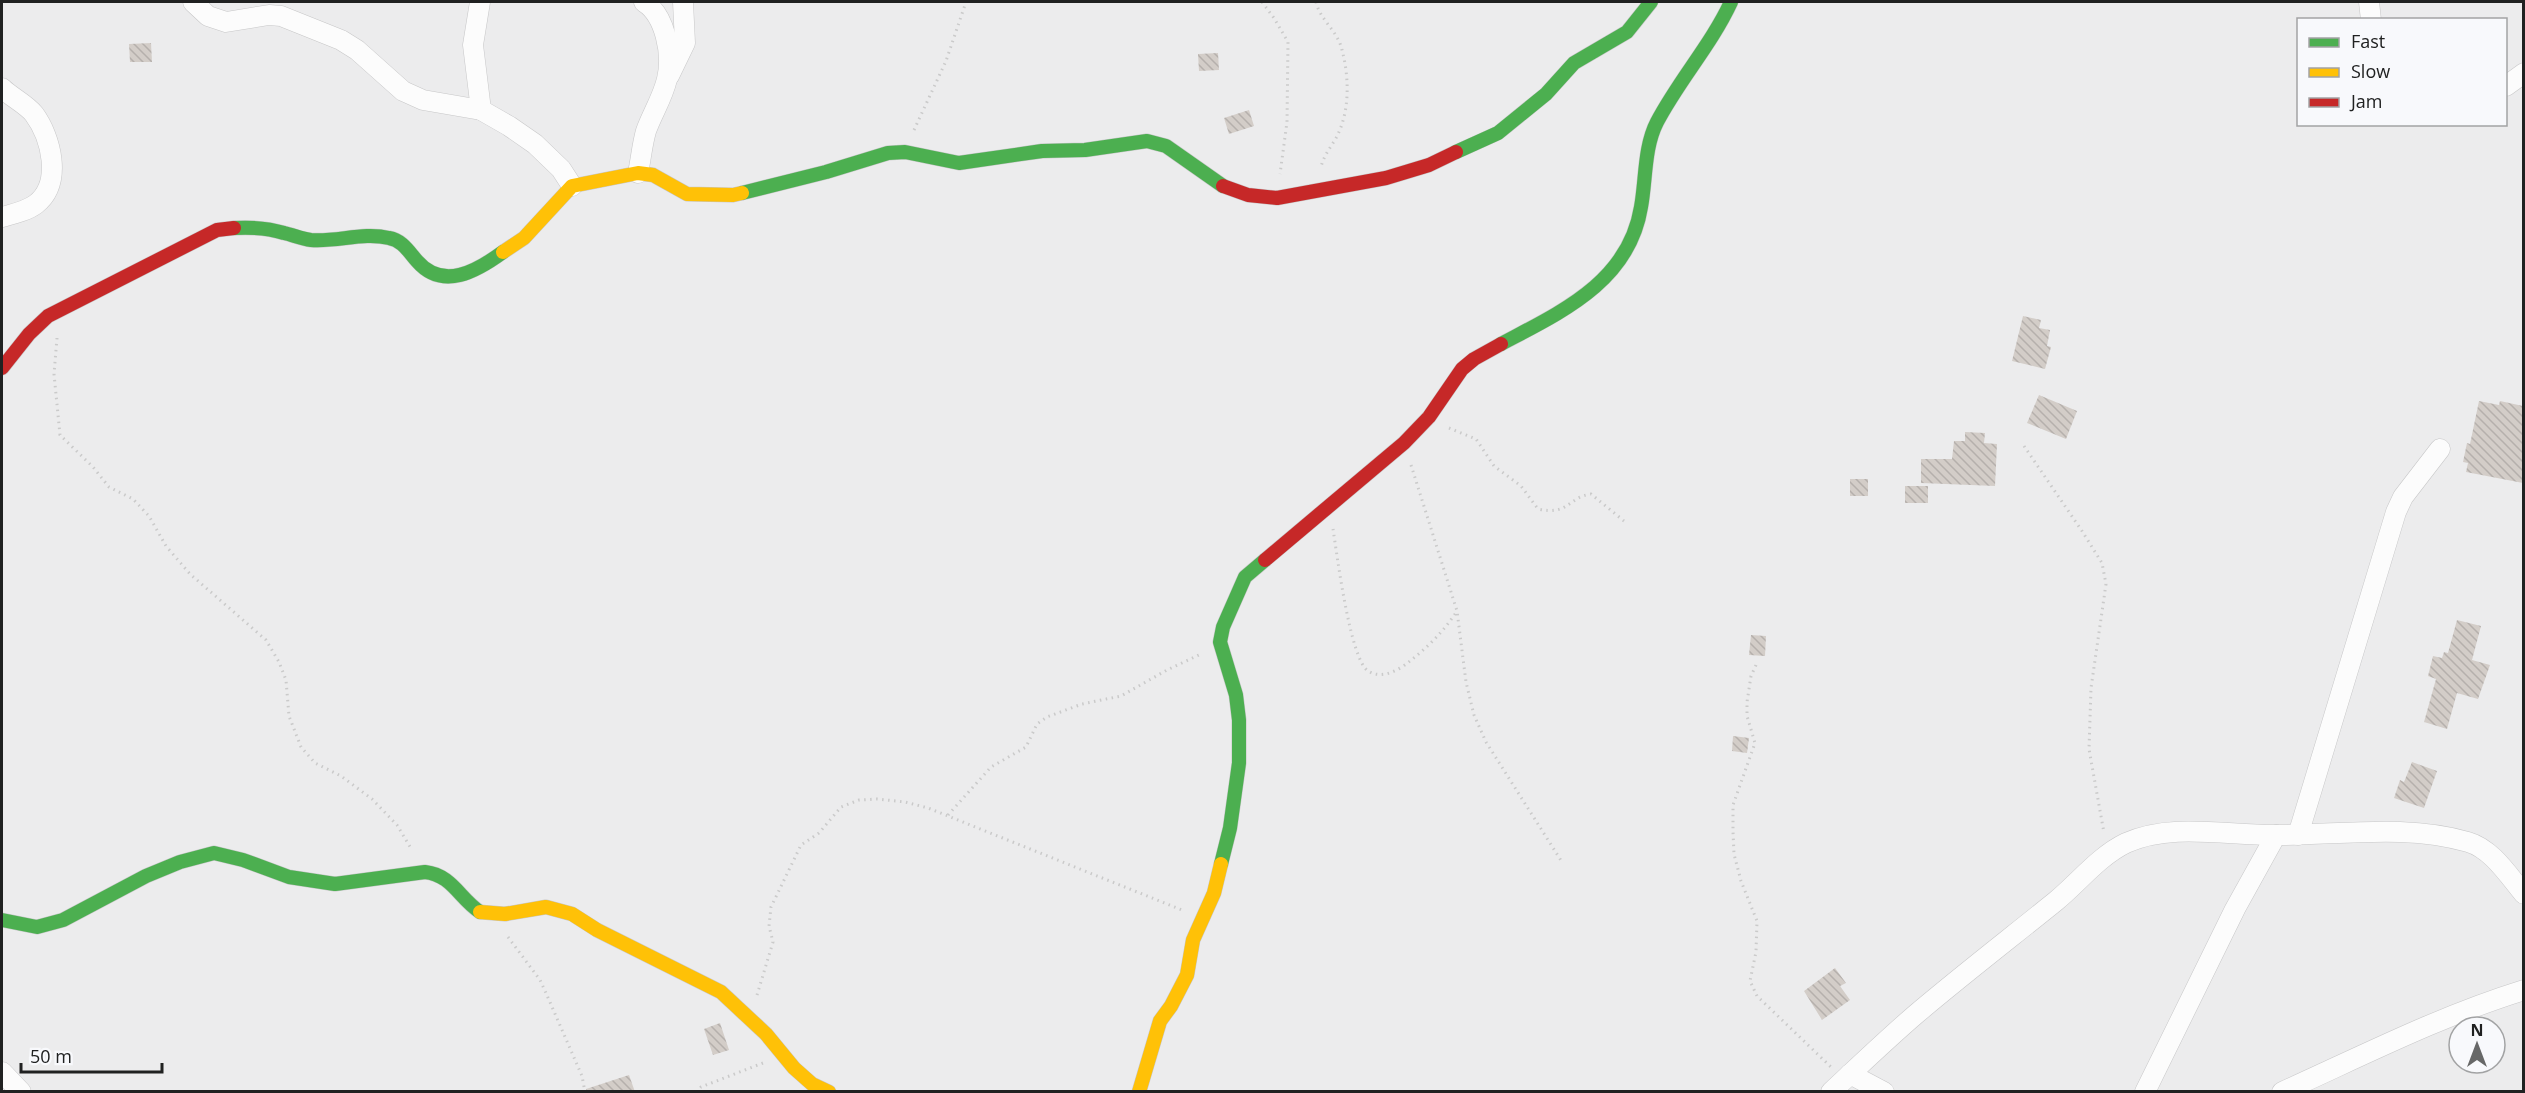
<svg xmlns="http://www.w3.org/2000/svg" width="2525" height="1093" viewBox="0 0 2525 1093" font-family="'Open Sans',sans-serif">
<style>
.building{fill:url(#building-back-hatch)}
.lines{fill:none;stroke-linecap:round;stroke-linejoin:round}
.street-casing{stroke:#c7c7c8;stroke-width:21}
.fast-casing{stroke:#c7c7c8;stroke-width:15}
.slow-casing{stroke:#c7c7c8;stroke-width:15}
.jam-casing{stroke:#c7c7c8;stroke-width:15}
.path{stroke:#cacaca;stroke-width:3;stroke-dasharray:1.5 4.5;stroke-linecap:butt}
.street{stroke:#fcfcfc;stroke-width:20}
.fast{stroke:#4caf50;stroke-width:14}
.slow{stroke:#ffc107;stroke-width:14}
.jam{stroke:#c62828;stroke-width:14}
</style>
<defs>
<pattern id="building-back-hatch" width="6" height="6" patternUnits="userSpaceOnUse" patternTransform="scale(1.5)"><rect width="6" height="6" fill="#d3cdc8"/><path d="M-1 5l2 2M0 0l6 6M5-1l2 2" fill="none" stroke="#b5b0ac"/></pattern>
</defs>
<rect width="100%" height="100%" fill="#ececed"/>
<g class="building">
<path d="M151,43L152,62H130L129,44Z"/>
<path d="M1218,53L1219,70L1199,71L1198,54Z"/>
<path d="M1249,110L1254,126L1229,134L1224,118Z"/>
<path d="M2023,316L2041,320L2039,328L2050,330L2047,346L2051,347L2045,369L2012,361Z"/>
<path d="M2039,395L2077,411L2066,439L2027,423Z"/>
<path d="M2479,401L2499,405L2500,401L2523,406V483L2466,472L2468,463L2463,462L2467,443L2470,444Z"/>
<path d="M1965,432L1985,433L1984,443L1997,444L1995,486L1921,483V459H1952L1954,441H1965Z"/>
<rect x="1850" y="479" width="18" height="17"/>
<rect x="1905" y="486" width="23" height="17"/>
<path d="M2457,620L2481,626L2472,660L2490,665L2478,699L2457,693L2447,729L2424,722L2436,679L2428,676L2433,656L2442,658L2444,652L2448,653Z"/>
<path d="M1751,635L1766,636L1765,656L1749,655Z"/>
<path d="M1733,736L1749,738L1747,753L1732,751Z"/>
<path d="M2412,762L2437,771L2424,808L2394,798L2400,780L2404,782Z"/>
<path d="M1835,968L1846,983L1840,986L1850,1000L1822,1020L1804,991Z"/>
<path d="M720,1023L729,1050L713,1055L704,1029Z"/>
<path d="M629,1075L635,1092H587L586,1089Z"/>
</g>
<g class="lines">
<defs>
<g id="street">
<path d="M193,2L208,16L226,22L269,15L281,16L341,40L357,50L403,91L423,100L481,110L509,126L535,144L561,169L572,186"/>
<path d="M480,2L473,45L481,110"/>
<path d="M2369,2L2371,20"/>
<path d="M669,76L685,43L683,2"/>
<path d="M2506,86L2524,73"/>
<path d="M2,88C11,97 26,104 34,114C51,137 63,183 36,204C27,211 13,214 2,217"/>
<path d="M638,173C641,159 642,145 646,131C652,114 663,97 667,79C673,54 665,15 644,2"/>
<path d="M2298,835L2396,512L2403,497L2440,449"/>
<path d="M2,1072L21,1092"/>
<path d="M1850,1074L1884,1092"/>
<path d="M1831,1092C1859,1066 1886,1040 1915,1015C1961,976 2009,939 2056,901C2078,883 2099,856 2126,843C2172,822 2229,836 2278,835C2341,835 2407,824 2468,842C2492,849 2508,875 2524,894"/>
<path d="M2145,1092L2235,909L2276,835"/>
<path d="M2282,1092C2362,1056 2440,1016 2524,990"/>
</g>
<g id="fast">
<path d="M1456,152L1498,133L1546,94L1574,63L1627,32L1651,2"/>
<path d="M742,193L826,172L888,153L905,152L959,163L1042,151L1085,150L1147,141L1166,146L1223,186"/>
<path d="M234,228C251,227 268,228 284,233C293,235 302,239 311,240C338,242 363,232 389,238C402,240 409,252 417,261C443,291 477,271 503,252"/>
<path d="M1501,344C1561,312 1629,282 1641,207C1646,180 1644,147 1657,122C1679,80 1711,45 1731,2"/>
<path d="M1221,864L1230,828L1239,763V720L1236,695L1220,642L1223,627L1245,577L1265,560"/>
<path d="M2,920L37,927L63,920L146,876L180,862L214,853L243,860L289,877L335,884L425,872C452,875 459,898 480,912"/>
</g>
<g id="slow">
<path d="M503,252L524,238L572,186L638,173L653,175L687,194L733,195L742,193"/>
<path d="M480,912L505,914L546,907L572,914L597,930L721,992L766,1034L794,1068L812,1084L829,1092"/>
<path d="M1139,1092L1160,1021L1171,1006L1187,975L1193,940L1214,893L1221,864"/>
</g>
<g id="jam">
<path d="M1223,186L1248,195L1277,198L1386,178L1429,165L1456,152"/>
<path d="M2,368L29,334L48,316L217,230L234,228"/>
<path d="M1265,560L1404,443L1429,417L1462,369L1474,359L1501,344"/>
</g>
</defs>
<use href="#street" class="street-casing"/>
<use href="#fast" class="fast-casing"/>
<use href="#slow" class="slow-casing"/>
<use href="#jam" class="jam-casing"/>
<g class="path">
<path d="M1262,2L1274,18L1288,42L1287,122L1280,174"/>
<path d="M1316,2C1320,20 1338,31 1342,50C1349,76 1350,109 1338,134C1333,145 1324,154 1321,167"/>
<path d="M914,130L946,61L966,2"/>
<path d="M57,338L54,374L60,435L93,467L109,487L133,499L149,516L166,546L190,574L266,640L279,662L286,680L289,716L301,747L315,763L341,776L372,799L397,825L412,850"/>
<path d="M1449,428L1476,439L1494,466L1521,486L1538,509C1569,516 1568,497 1591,494L1624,521"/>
<path d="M2024,446L2082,531L2102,563L2106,584L2091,688L2089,749L2104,833"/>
<path d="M1411,465L1457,611L1466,682L1474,715L1486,742L1562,862"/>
<path d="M1333,529C1337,554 1350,659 1368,671C1382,680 1399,670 1410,661C1428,647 1444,631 1457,611"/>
<path d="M1756,665L1751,676L1747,702V716L1755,743L1733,805V832L1734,854L1741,881L1757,921L1756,952L1750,981L1757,996L1832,1068"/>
<path d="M948,815L991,767L1026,747L1037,724L1047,717L1082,704L1121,696L1167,670L1201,654"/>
<path d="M508,937L540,980L546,993L582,1076L585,1092"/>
<path d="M757,995L773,942L769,926L771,907L801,845L819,833L841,807L859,800L877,799L905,802L928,808L1182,910"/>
<path d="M696,1092L701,1087L763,1063"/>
</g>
<use href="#street" class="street"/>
<use href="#fast" class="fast"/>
<use href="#slow" class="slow"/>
<use href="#jam" class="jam"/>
</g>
<rect width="2525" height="1093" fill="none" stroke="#202121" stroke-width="6"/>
<rect x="2297" y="18" width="210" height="108" fill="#f8f9fc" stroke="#a2a3a4" stroke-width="1.5"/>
<rect x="2309" y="38" width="30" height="9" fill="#4caf50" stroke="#a2a3a4" stroke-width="1.5"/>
<text x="2351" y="48" font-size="18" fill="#202121">Fast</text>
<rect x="2309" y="68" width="30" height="9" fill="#ffc107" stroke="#a2a3a4" stroke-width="1.5"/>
<text x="2351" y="78" font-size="18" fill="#202121">Slow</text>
<rect x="2309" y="98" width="30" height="9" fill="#c62828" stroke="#a2a3a4" stroke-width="1.5"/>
<text x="2351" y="108" font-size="18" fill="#202121">Jam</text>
<g transform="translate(2477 1045)"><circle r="28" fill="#f8f9fc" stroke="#a2a3a4" stroke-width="1.5"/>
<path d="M0-4.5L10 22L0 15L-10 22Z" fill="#676868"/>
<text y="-9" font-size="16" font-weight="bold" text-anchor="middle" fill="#202121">N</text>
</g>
<path d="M21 1063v9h141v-9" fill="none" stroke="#202121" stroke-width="3"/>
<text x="30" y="1063" font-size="18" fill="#202121" stroke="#f8f9fc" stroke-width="4.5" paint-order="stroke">50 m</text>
</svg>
